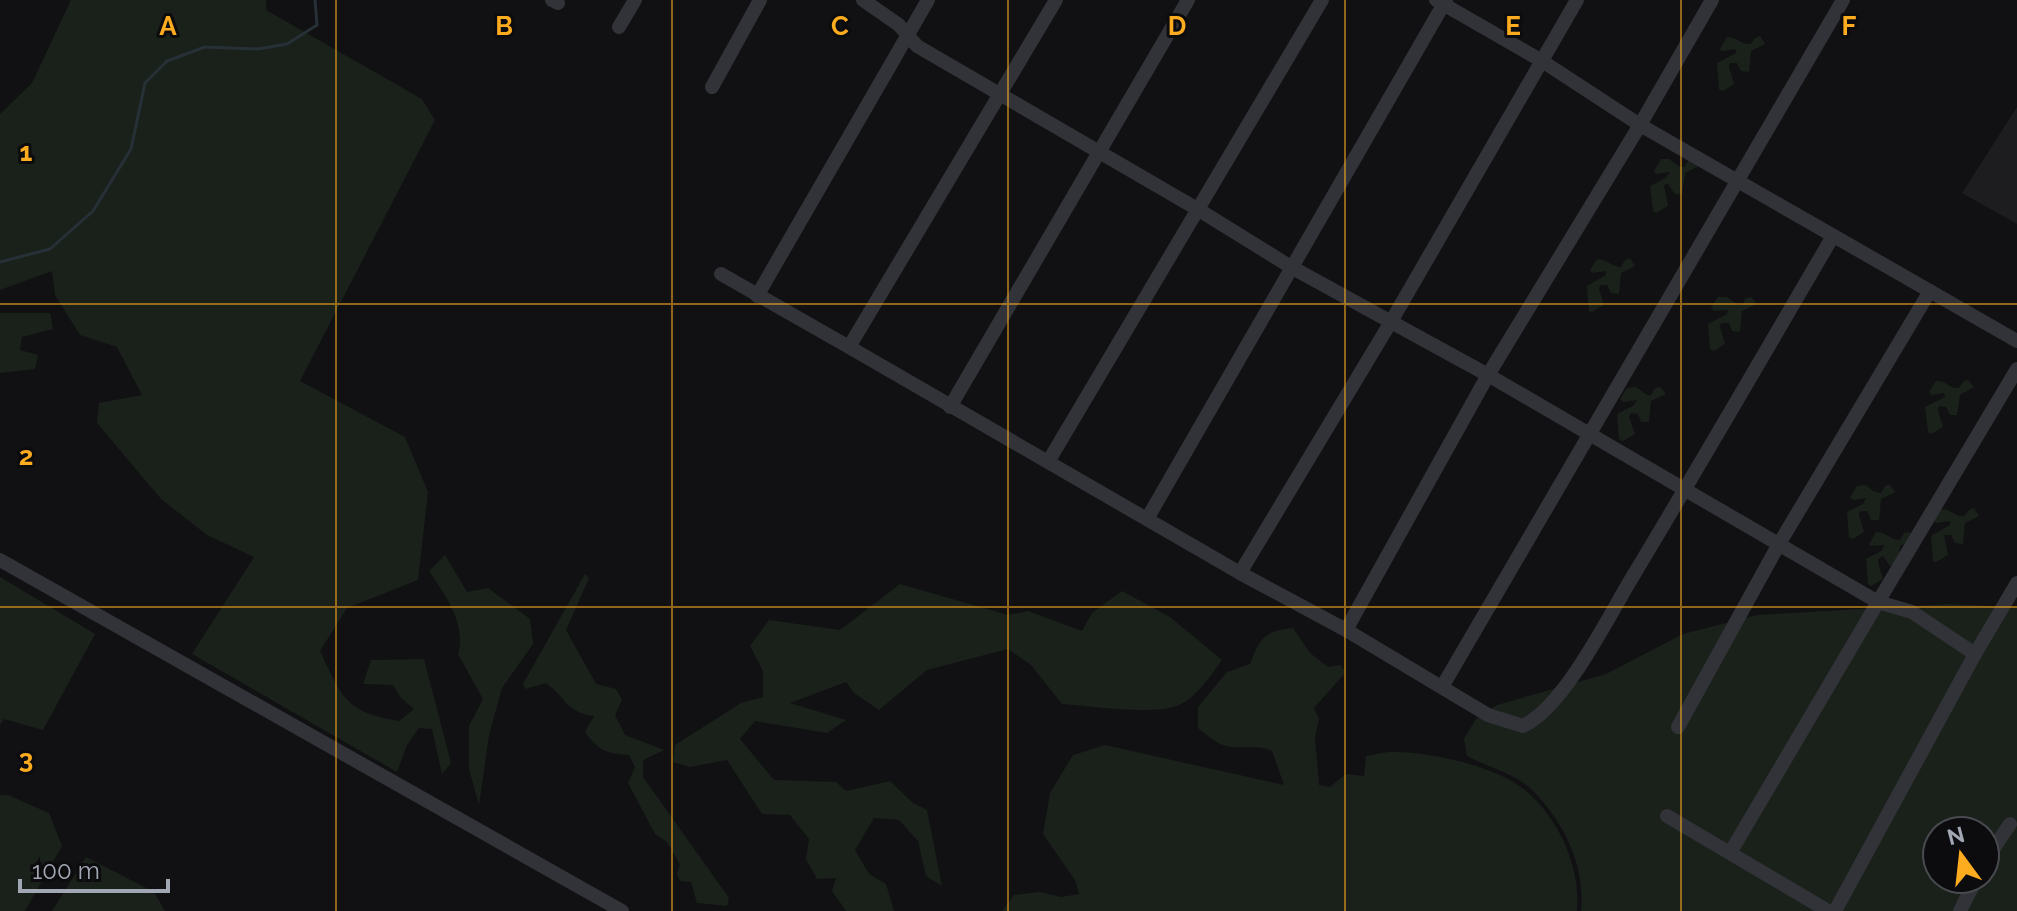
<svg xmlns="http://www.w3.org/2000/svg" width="2017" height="911" viewBox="0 0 2017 911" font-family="Raleway,sans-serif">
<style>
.built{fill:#1d1d20}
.green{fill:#19211a;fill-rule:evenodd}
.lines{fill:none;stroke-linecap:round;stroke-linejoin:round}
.stream{stroke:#273037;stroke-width:3}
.minor{stroke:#323338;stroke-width:14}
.grid{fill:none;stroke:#fdab1f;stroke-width:2;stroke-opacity:0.55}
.grid-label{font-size:26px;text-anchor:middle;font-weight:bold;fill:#fdab1f;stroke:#0c0c0e;stroke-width:6;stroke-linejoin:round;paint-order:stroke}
</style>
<rect width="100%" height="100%" fill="#111113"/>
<path class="built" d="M2017,107V224L1962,193Z"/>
<g class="green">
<path d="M71,0H266V10L422,99L435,120L300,381L405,437L428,492L418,580L347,608L320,651C342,697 345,712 399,721L414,709L401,698L393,685L363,684L371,660L424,659L451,763L442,774L432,729L419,728L407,745L397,772L192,654L254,557L207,535L161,499L97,423L99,403L142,395L117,347L80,335L55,295L52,271L0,290V114L32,83Z"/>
<path d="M1760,36L1765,44L1751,51L1749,72L1741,71L1737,63H1730L1729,67L1734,84L1723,91L1719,89L1717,63L1736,53V49L1722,51L1720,49L1727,37C1737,37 1741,45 1751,44L1755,38Z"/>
<path d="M1661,159H1669L1680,167H1684L1689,160L1699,166L1685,173L1682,194H1675L1668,184L1664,185L1668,206L1656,213L1653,211L1650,186L1666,178L1670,172L1656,174L1654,171Z"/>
<path d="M1630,258L1635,266L1621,273L1619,294L1611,293L1607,285H1600L1599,289L1604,305L1592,312L1589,311L1587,286L1606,275V271L1592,273L1590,270L1597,259C1607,259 1611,267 1621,267L1625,260Z"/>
<path d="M1718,297H1727L1738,305H1742L1746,298L1751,297L1757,304L1742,311L1740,332L1732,331L1729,323H1721L1720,327L1725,344L1714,351L1710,349L1708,324L1727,314L1728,310L1714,311L1711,308Z"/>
<path d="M0,313H50L53,329L22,337L20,350L38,355L35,369L0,373Z"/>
<path d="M1968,380L1974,387L1960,395L1957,415H1950L1946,407L1939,406L1938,411L1943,427L1931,434L1928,432L1925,407L1945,397L1944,393L1931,395L1929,392L1936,381C1946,380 1950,389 1959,388L1964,381Z"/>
<path d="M1636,387L1647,395H1651L1655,388L1660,387L1666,394L1651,401L1649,422H1641L1638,414L1631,413L1629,417L1635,434L1623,441L1619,439L1617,414L1633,406L1637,400L1623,402L1620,399L1627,388Z"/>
<path d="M1866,485L1873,491L1881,493L1885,486L1890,485L1895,492L1881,499L1879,520H1871L1867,511H1860L1859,515L1864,532L1853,539L1849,537L1847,512L1863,504L1866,498L1853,500L1850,497L1857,486Z"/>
<path d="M1974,508L1979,516L1965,523L1963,544L1955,543L1951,535H1944L1948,555L1936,562L1933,561L1931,536L1950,525V521L1936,523L1934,520L1941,509C1951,509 1955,517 1964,516L1969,510Z"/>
<path d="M1876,532C1886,532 1890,540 1900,540L1904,533L1909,532L1912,535L1907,543L1900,546L1898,567L1890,566L1883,556L1879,558L1878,562L1883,579L1871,586L1868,584L1866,559L1881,551L1885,545L1871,546L1869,544Z"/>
<path d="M445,555L467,592L488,588L530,619L533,644L502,688L489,735L479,805L469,769V726L483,699L458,654C467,624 445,595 429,571Z"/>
<path d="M585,574L589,578L566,630L596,684L616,689L622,700L615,715L625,735L664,750L643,760V777L729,898L727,906L697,903L691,882L680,881L677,874L680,864L667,842L655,834L628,783L635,767L629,755C605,753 600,752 585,732L594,716C566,713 566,697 546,683L525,689L523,684Z"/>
<path d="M0,577L95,634L43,730L4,719L0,725Z"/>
<path d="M900,584L1008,615L1028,611L1082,631L1092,613L1122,591L1170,617L1222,660C1211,675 1197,697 1179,705C1154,716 1091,706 1062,704L1031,665L1008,649L927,670L879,710L854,693L846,682L790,703L846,720L827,733L755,721L740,739L774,780L836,782L846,791L890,781L913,803L927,810L942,886L926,876L918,841L899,820L874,818L855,850L869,874L886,884L894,911H846L832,891L836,878L817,879L806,859L809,839L790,815L762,814L727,760L690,767L673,762L675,745L741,703L763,697V671L750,646L769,620L840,630Z"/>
<path d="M1947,604L2017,607V911H1581C1586,865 1562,818 1529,787C1511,772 1487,767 1467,756L1464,739L1476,719L1497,705L1606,674L1683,634L1757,615ZM1937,831H1985V879H1937Z"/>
<path d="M1293,628L1310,653L1328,667L1340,665L1346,672L1314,708L1319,719L1315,737L1319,785L1330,787L1346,774L1364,776L1366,756C1374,755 1382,752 1390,752C1428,751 1496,766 1525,790C1559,818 1581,868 1577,911H1002L1014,895L1040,892L1061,897L1079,894L1075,880L1043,834L1050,793L1073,755L1105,745L1284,785L1272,751C1255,744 1249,749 1232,747C1219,746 1208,736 1198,728V707L1227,672L1250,664C1260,637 1265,631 1293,628Z"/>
<path d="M0,795H8L49,813L62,846L25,911H0Z"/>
<path d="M86,857L154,892L165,911H52Z"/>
</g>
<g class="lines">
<path class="stream" d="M0,262L50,249L93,211L131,149L145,83L167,61L205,47L258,49L287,44L317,25L315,0"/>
<g class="minor">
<path d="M552,0L558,3"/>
<path d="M863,0L899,25L917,46L1199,210L1291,267L1488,375L1878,602L2017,369"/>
<path d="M1436,0L1542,61L1640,125L1712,0"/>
<path d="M619,27L635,0"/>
<path d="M712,87L760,0"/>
<path d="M721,274L849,347L1056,0"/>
<path d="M757,296L928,0"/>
<path d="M849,347L1240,573L1346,630L1488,715L1523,726C1565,706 1608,617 1633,576C1701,463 1767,349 1833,236"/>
<path d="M950,407L1188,0"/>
<path d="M1048,462L1322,0"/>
<path d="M1147,519L1446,0"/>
<path d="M0,560L622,911"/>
<path d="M1240,573L1392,320L1577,0"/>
<path d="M1346,630L1488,375L1640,125L2017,341"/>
<path d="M1442,687L1843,0"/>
<path d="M1678,727L1779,544L1930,291"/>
<path d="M1667,816L1828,911"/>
<path d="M1730,853L1878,602L1912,612L1975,654"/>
<path d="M1985,861L2010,824"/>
<path d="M1835,911L1975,654L2017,583"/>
<path d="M1960,911L1976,879"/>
</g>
</g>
<path class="grid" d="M336,0V911M672,0V911M1008,0V911M1345,0V911M1681,0V911M0,304H2017M0,607H2017"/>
<g class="grid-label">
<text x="168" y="35">A</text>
<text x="504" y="35">B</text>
<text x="840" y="35">C</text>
<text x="1177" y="35">D</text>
<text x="1513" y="35">E</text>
<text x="1849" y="35">F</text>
<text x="26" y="161">1</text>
<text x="26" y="465">2</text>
<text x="26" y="768">3</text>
</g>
<g transform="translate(1961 855) rotate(345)"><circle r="38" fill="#0c0c0e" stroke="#484a50" stroke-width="2"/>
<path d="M0-6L14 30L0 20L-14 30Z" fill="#fdab1f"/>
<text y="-12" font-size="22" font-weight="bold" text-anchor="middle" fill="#a1a8b4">N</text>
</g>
<path d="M20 879v12h148v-12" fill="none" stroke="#a1a8b4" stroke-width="4"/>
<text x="32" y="879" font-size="24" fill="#a1a8b4" stroke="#0c0c0e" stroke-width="6" paint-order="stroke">100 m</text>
</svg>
